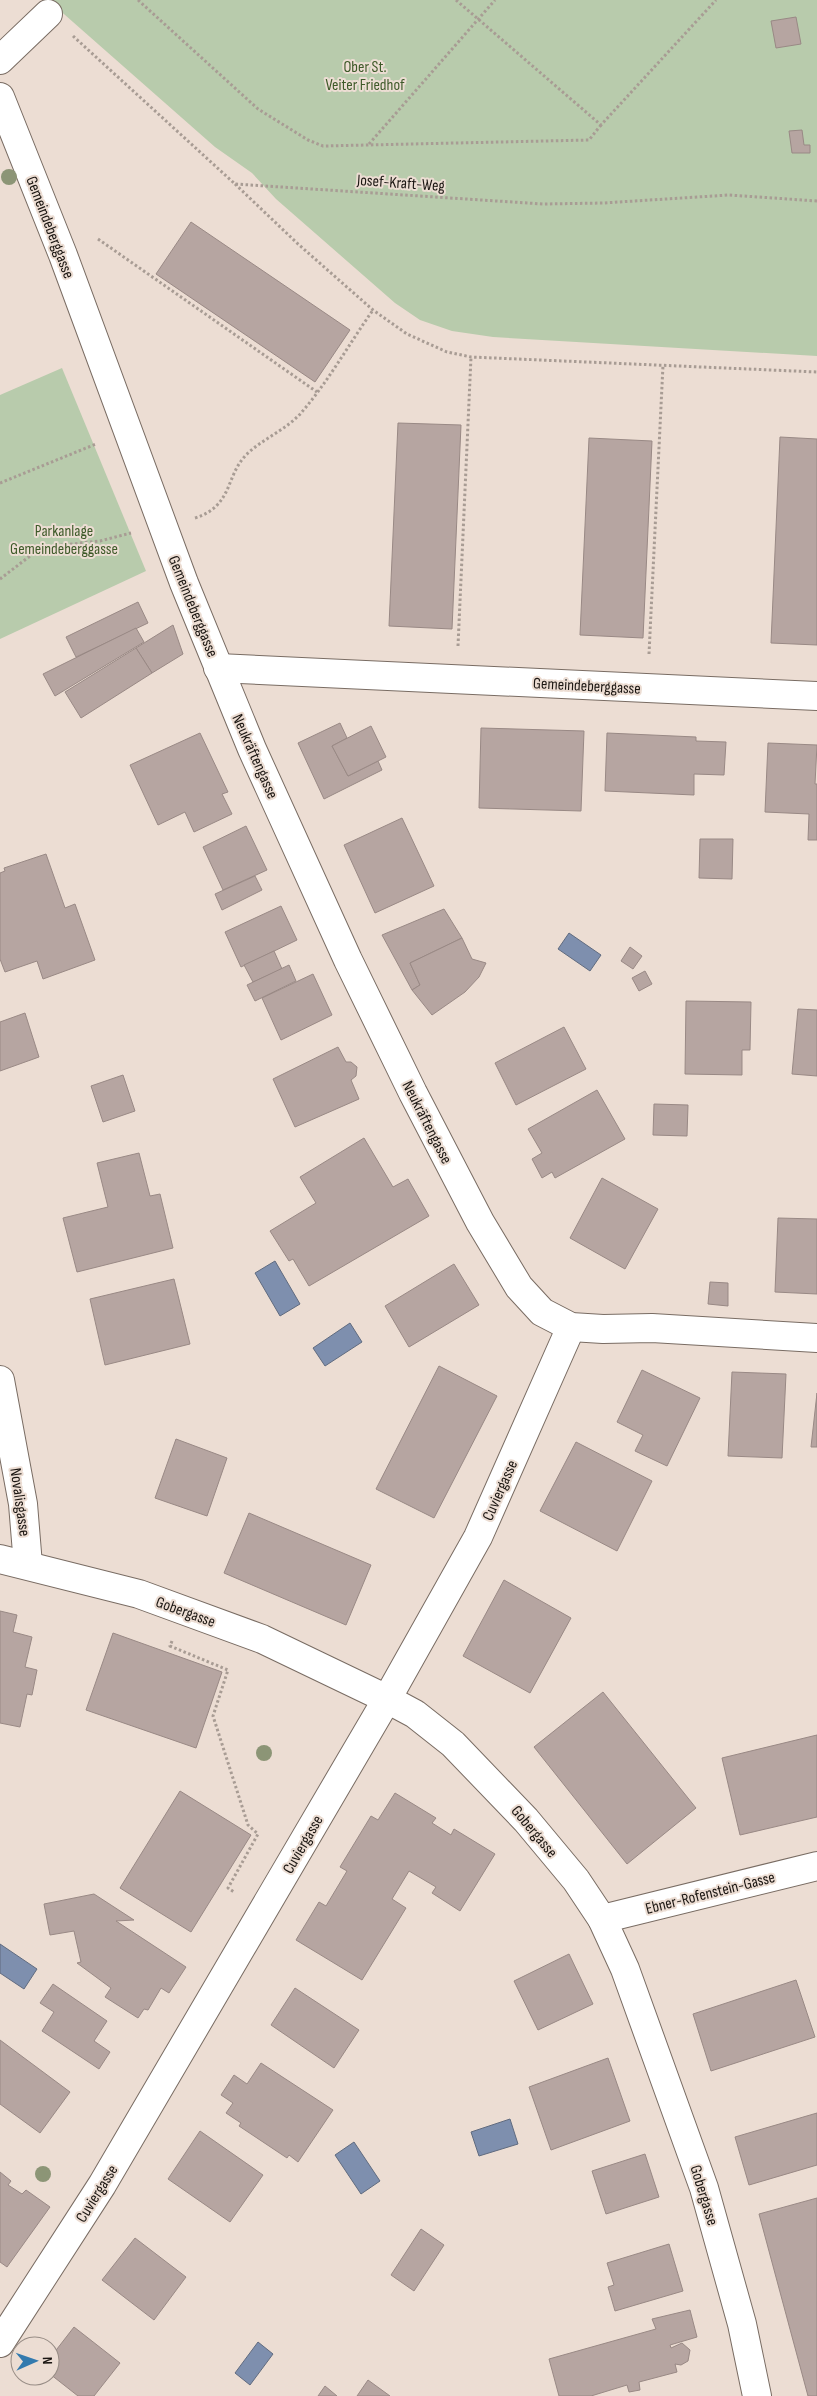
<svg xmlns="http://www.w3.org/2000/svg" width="817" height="2396" viewBox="0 0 817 2396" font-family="'Sofia Sans Condensed',sans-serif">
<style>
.green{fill:#b8cbac}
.water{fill:#7e8fae;stroke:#606b7f}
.building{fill:#b6a5a1;stroke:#998985}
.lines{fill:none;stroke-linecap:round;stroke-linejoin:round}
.minor-casing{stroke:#796c63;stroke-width:30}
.path{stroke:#a89c94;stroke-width:3;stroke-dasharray:2.5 2.5;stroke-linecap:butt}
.minor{stroke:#fff;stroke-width:28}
.tree{fill:#8c9576}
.labels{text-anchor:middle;stroke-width:4;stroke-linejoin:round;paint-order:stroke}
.park-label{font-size:16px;fill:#3e5a29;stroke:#ecddd3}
.street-label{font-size:16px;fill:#1b1612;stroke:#ecddd3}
</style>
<rect width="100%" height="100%" fill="#ecddd3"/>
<g class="green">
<path d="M48,0H817V356L493,337L452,331L420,320L395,303L276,199L252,173L215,147Z"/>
<path d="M62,368L146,571L0,639V395Z"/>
</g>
<g class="water">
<path d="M569,933L601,955L590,971L558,949Z"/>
<path d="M275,1261L300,1304L280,1316L255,1273Z"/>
<path d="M350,1323L362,1342L325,1366L313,1348Z"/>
<path d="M0,1944L37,1969L24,1989L0,1973Z"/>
<path d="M510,2119L518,2144L479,2156L471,2132Z"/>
<path d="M354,2142L380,2181L361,2194L335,2155Z"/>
<path d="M258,2342L273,2354L250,2385L235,2373Z"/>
</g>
<g class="building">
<path d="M796,17L801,44L776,48L771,21Z"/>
<path d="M802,130L804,145H810V153H792L789,131Z"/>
<path d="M191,222L350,330L315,382L156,274Z"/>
<path d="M398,423L461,425L452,629L389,626Z"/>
<path d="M780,437L817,439V645L771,643Z"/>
<path d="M589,438L652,441L643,638L580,635Z"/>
<path d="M138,602L148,623L76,657L66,637Z"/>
<path d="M173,625L183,654L152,673L136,648Z"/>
<path d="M136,628L144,642L55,696L43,674Z"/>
<path d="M136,648L152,673L81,718L65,692Z"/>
<path d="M340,723L347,738L332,746L348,776L378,761L382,770L324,799L298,743Z"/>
<path d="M371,726L386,757L348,776L332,746Z"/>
<path d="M481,728L584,731L581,811L479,808Z"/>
<path d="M200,733L228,792L222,794L232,814L194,832L185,812L158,825L130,765Z"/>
<path d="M607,733L696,737V741L726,742L724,775L694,774V795L605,791Z"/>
<path d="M768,743L817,745L815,784H817V840H808L809,814L765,812Z"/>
<path d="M402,818L434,886L375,913L344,845Z"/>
<path d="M246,826L267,870L223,890L203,847Z"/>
<path d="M700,839H733L732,879L699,878Z"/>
<path d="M46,854L65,908L75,904L95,960L43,979L37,961L5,972L0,959V873L5,871L4,868Z"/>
<path d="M255,876L262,890L222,910L215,894Z"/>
<path d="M281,906L297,940L241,967L225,932Z"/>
<path d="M444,909L462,938L410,963L420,985L412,990L382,935Z"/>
<path d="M462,938L472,959L486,963L479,977L465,992L432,1015L412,990L420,985L410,963Z"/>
<path d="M630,947L642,956L633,969L621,961Z"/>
<path d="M274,951L282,969L253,982L244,965Z"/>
<path d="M289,965L296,981L255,1001L247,985Z"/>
<path d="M645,971L652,984L639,991L632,978Z"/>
<path d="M313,974L332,1015L281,1040L262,998Z"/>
<path d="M686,1001L751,1002L750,1050H742V1075L685,1074Z"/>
<path d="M798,1009L817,1010V1076L792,1074Z"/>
<path d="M25,1013L39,1057L0,1071V1022Z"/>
<path d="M564,1027L586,1069L516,1105L495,1063Z"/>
<path d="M338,1047L346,1062H351L357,1067L356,1076L351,1080L359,1099L295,1127L273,1079Z"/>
<path d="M123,1075L135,1111L103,1122L91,1086Z"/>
<path d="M597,1090L625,1139L555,1178L552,1172L542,1178L532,1159L542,1153L528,1129Z"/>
<path d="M654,1104L688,1105L687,1136L653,1135Z"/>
<path d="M364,1138L393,1187L408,1179L429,1216L309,1286L293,1259L289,1261L270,1231L316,1203L300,1177Z"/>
<path d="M139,1153L150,1196L160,1194L173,1248L77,1272L63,1218L108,1207L97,1163Z"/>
<path d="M602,1178L658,1209L625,1269L570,1238Z"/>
<path d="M778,1218L817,1219V1294L775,1292Z"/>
<path d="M454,1264L479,1305L409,1347L385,1306Z"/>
<path d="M174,1279L190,1344L105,1365L90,1299Z"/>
<path d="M710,1282L728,1283V1306L708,1304Z"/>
<path d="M439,1366L497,1396L434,1518L376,1489Z"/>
<path d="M642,1370L700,1398L667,1466L635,1451L643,1435L617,1422Z"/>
<path d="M732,1372L786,1374L782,1458L728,1456Z"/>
<path d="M817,1393V1447H811Z"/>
<path d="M176,1439L227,1458L207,1516L155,1498Z"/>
<path d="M576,1442L652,1481L617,1551L540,1511Z"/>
<path d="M249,1513L371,1565L346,1625L224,1573Z"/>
<path d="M504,1580L571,1618L530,1693L463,1656Z"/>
<path d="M0,1611L17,1615L13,1632L32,1637L25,1667L37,1670L32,1695L27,1694L20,1727L0,1723Z"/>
<path d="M113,1633L222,1672L196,1748L86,1710Z"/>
<path d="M603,1692L696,1808L627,1864L534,1747Z"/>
<path d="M817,1735V1817L740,1835L722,1758Z"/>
<path d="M180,1791L251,1835L191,1932L120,1888Z"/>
<path d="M395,1793L436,1818L432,1823L451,1835L454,1829L495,1854L460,1911L432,1893L436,1887L409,1871L392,1899L406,1908L362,1980L296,1940L319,1902L326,1906L347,1871L340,1867L371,1816L378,1820Z"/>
<path d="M94,1894L134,1920L116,1921L186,1967L169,1993L161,1988L148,2010L144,2009L138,2018L105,1997L111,1988L77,1963L81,1962L74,1931L50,1935L44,1904Z"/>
<path d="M569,1954L593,2004L538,2030L514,1981Z"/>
<path d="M796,1980L815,2037L711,2071L693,2014Z"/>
<path d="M53,1984L107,2021L94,2041L110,2052L99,2069L42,2031L54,2012L40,2003Z"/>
<path d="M295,1988L359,2030L334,2068L271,2025Z"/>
<path d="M0,2040L70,2092L40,2133L0,2104Z"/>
<path d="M608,2058L630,2121L551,2150L529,2087Z"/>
<path d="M261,2063L333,2110L298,2162L289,2155L287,2158L239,2126L241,2123L226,2113L233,2103L221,2095L234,2075L247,2084Z"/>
<path d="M817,2113V2165L749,2185L735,2137Z"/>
<path d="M200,2131L263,2175L230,2222L168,2179Z"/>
<path d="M645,2154L659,2197L606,2214L592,2171Z"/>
<path d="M0,2172L11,2181L8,2185L22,2194L26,2190L50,2207L7,2267L0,2262Z"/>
<path d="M817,2198V2396H808L759,2214Z"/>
<path d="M421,2229L444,2245L414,2291L391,2275Z"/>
<path d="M135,2238L186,2277L154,2320L102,2280Z"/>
<path d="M669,2244L683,2291L615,2311L608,2287L614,2285L607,2263Z"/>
<path d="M690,2310L697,2337L670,2345L671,2348L682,2343L690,2350L688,2361L681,2365L675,2364L677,2372L639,2382L640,2390L629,2392L627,2385L591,2396H559L549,2359L656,2329L652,2319Z"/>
<path d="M74,2327L120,2363L94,2396H78L50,2374V2358Z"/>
<path d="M368,2380L390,2396H357Z"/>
<path d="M325,2386L337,2396H318Z"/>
</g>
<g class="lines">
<defs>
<g id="minor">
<path d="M0,60L48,14"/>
<path d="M0,97L63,255L184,583L252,749L348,960L413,1093L480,1222L519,1287L542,1312L571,1327L603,1329L652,1328L817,1338"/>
<path d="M218,668L817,696"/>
<path d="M0,1380L23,1504L28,1565"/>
<path d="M0,1559L139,1594L262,1639L387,1699L415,1714L453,1744L526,1820L576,1880L602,1919L625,1969L704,2188L742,2324L757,2396"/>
<path d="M602,1919L817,1866"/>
<path d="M0,2343L102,2185L387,1699L478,1537L571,1327"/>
</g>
</defs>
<use href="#minor" class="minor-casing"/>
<g class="path">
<path d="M138,0L258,109L308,140L323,146L589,140L601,125"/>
<path d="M456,0L601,125L716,0"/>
<path d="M73,36L235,184L543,204L603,203L729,195L817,201"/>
<path d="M369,144L495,0"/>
<path d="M235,184L298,244L373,310L407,334L447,352L471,357L817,372"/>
<path d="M98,239L317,392"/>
<path d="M0,483L96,444"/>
<path d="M195,518C233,506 225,477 246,455C262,439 286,430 301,413C328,382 349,344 373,310"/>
<path d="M0,579L34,553L62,545L100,541L131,533"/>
<path d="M458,646L471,357"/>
<path d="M649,654L663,365"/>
<path d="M172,1641L170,1646L228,1670L213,1716L248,1825L258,1834L228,1888L234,1892"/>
</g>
<use href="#minor" class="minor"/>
</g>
<g class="tree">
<circle cx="9" cy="177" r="8"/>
<circle cx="264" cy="1753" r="8"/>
<circle cx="43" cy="2174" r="8"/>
</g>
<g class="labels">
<g class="park-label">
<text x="365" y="72">Ober St.<tspan x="365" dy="18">Veiter Friedhof</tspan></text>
<text x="64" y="536">Parkanlage<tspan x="64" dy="18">Gemeindeberggasse</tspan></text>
</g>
<g class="street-label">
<text transform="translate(401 182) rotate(4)" y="6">Josef-Kraft-Weg</text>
<text transform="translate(51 227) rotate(69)" y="6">Gemeindeberggasse</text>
<text transform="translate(194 606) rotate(68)" y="6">Gemeindeberggasse</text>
<text transform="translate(587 685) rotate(3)" y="6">Gemeindeberggasse</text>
<text transform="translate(256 756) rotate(66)" y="6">Neukräftengasse</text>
<text transform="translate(428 1122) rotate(63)" y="6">Neukräftengasse</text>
<text transform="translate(499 1490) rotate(-66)" y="6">Cuviergasse</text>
<text transform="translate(21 1502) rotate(82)" y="6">Novalisgasse</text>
<text transform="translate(186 1611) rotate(20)" y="6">Gobergasse</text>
<text transform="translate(535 1831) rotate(50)" y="6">Gobergasse</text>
<text transform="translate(302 1844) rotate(-60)" y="6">Cuviergasse</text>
<text transform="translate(710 1892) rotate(-14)" y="6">Ebner-Rofenstein-Gasse</text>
<text transform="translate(96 2193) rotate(-58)" y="6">Cuviergasse</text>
<text transform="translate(705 2195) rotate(73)" y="6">Gobergasse</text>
</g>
</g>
<g transform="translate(35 2361) rotate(88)"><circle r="24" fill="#ecddd3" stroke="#988d86"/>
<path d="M0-4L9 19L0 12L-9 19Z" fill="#337aae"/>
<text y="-8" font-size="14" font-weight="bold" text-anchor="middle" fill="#1b1612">N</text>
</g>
</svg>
